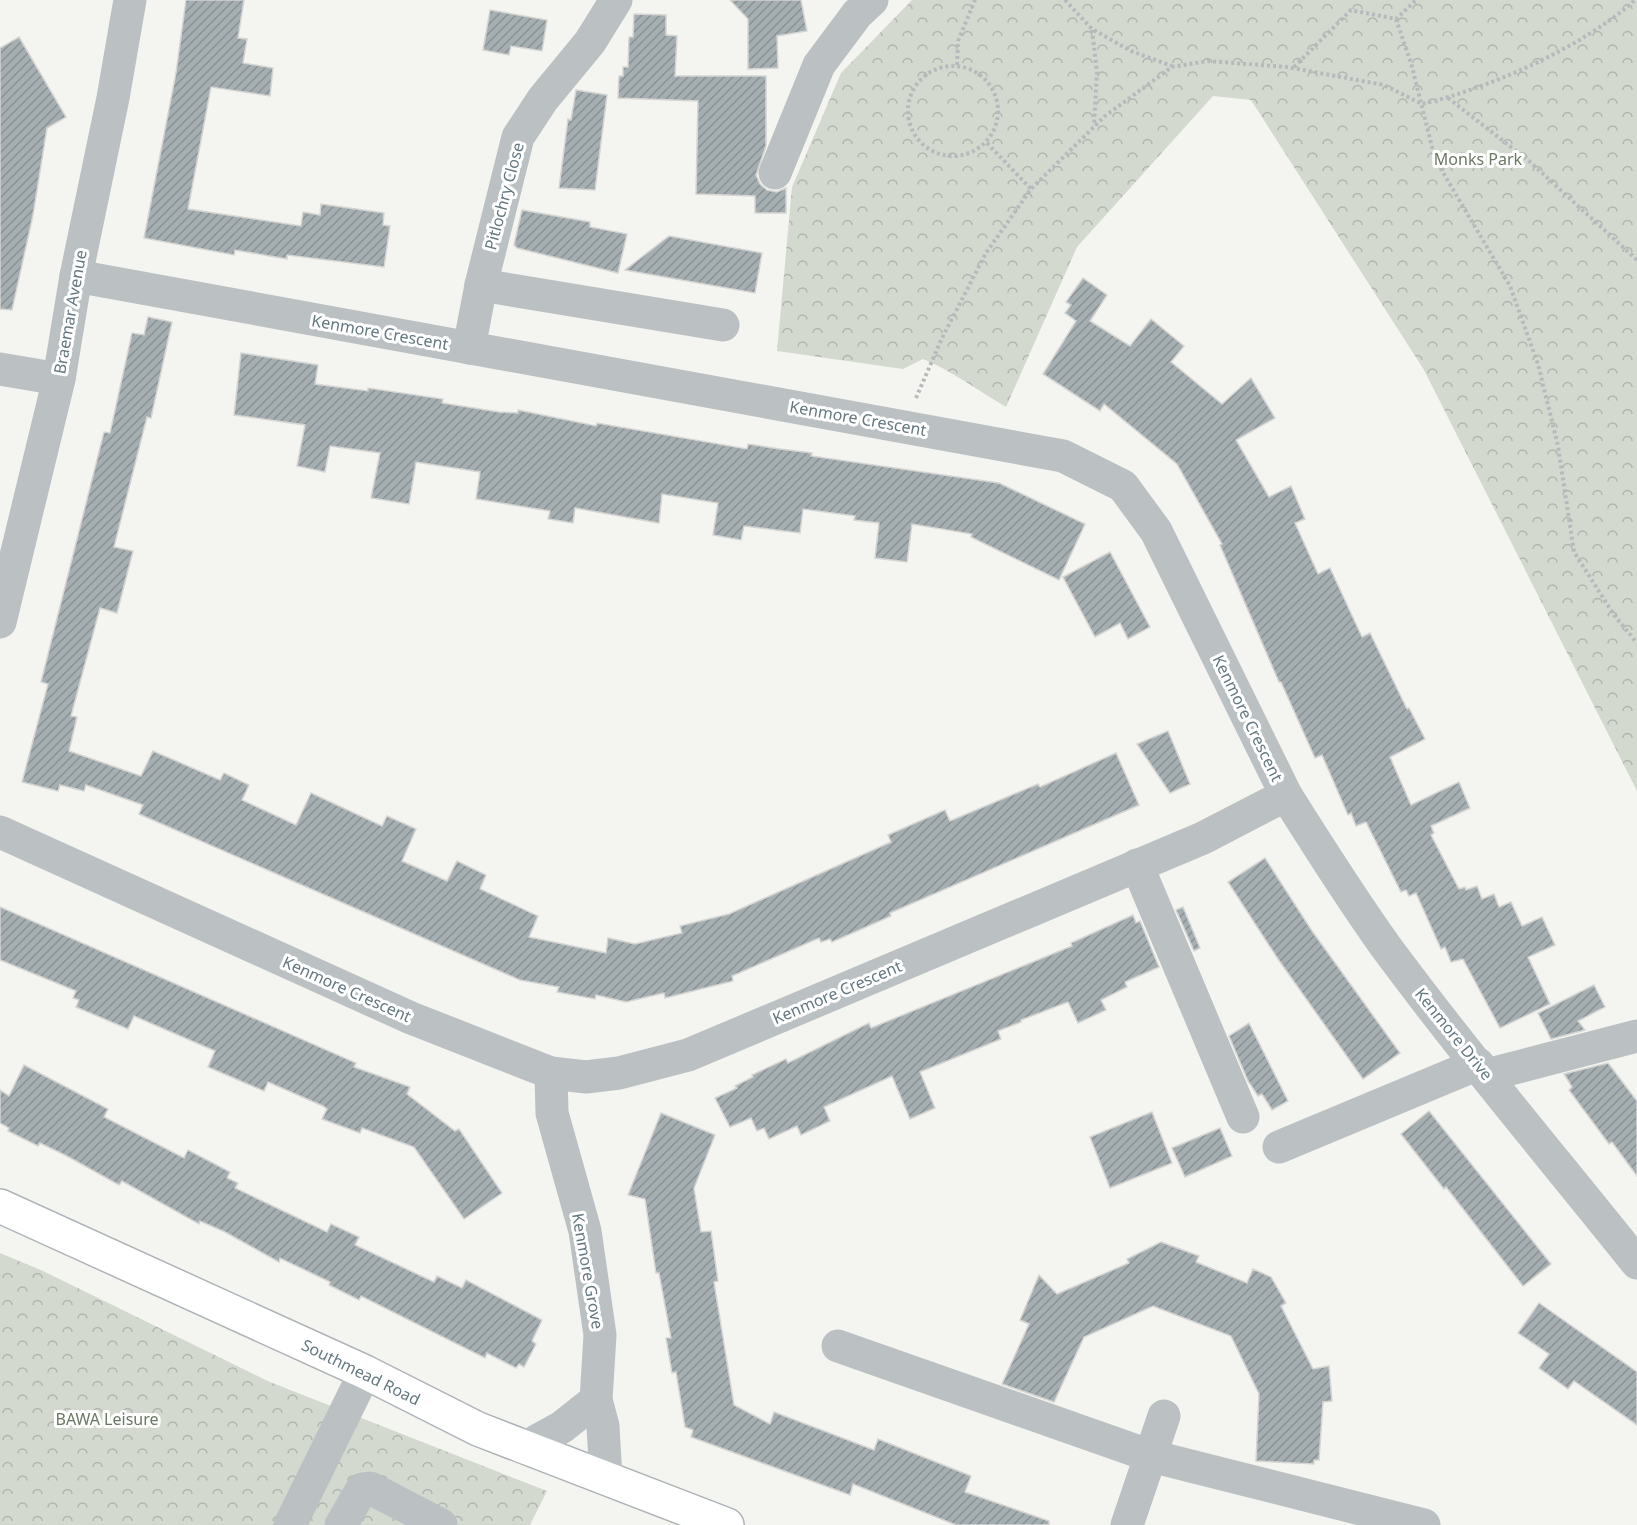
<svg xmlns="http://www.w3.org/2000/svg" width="1637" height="1525" viewBox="0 0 1637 1525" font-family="'Noto Sans',sans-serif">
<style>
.forest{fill:url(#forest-crowns)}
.building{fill:url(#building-hatch);stroke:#d5d5d3;stroke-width:1.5}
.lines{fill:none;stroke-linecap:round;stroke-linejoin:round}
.major-casing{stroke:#aeb4b7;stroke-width:36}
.path{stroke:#b7babc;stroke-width:4;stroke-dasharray:3 3;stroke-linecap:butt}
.minor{stroke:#bbc0c2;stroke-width:33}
.major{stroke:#fff;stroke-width:33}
.labels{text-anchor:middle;stroke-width:6;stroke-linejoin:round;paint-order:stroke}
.park-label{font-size:16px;fill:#6b7863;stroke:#fff}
.street-label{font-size:16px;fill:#657880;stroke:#fff}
</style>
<defs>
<pattern id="forest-crowns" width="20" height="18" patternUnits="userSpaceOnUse" patternTransform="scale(1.5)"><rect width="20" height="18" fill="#d4d9d0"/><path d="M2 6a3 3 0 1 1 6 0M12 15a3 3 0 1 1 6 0" fill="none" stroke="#b0b5ae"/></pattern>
<pattern id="building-hatch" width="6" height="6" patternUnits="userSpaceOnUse" patternTransform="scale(1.5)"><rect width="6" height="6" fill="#a5aeb1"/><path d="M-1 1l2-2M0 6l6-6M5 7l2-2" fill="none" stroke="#8a9295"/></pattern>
</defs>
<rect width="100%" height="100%" fill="#f4f4f0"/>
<g class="forest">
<path d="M912,0H1637V791L1424,370L1251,100L1213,96L1077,247L1006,407C979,391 952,371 923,359L903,369L777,351L792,187L841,73Z"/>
<path d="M0,1253L43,1271L270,1382L547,1491L530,1525H0Z"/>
</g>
<g class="building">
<path d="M186,0H244L238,38L247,39L243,63L273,68L270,96L211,87L188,209L301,226L303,212L320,215L321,204L384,213L383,225L390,226L384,267L287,255V259L235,250L234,255L144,238L176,73Z"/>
<path d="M730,0H801L807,31L777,36L778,68L748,69V19Z"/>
<path d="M490,10L547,20L542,51L511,46L509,55L483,50Z"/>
<path d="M634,14L666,15V35L677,36L675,76H766V146L756,175L760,184L767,190L777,192L786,188V213H755V196L696,194L698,101L618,98L619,76H623V67H628L629,37H633Z"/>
<path d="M19,37L66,117L47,128L33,215L12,310L0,309V48Z"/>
<path d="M576,90L607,95L595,190L559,188L568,119L571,120Z"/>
<path d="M522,210L590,222V227L627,234L618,273L517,248L514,245Z"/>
<path d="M669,236L762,253L755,293L625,270Z"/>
<path d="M1083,278L1107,295L1090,321L1130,346L1151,319L1184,346L1171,362L1222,404L1251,378L1275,418L1236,440L1269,497L1291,486L1305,519L1295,523L1318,574L1330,568L1362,637L1370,633L1407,709L1409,708L1425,739L1390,757L1411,805L1459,782L1470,808L1431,826L1434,833L1431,835L1459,889L1465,887L1466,890L1477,886L1482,899L1494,894L1499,907L1511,902L1522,926L1542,917L1555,945L1528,957L1550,1004L1500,1028L1463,959L1451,962L1445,947L1441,949L1416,893L1409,896L1406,890L1401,892L1366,822L1356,826L1351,813L1348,815L1322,755L1315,758L1281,682H1279L1220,545L1222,544L1177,464L1104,404L1100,411L1043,374L1076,321L1065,313L1071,305L1066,302Z"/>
<path d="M148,317L172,322L151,418L147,417L114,547L133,551L117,613L100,608L71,716L77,717L69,751L141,776L153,751L220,780L224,773L249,785L242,800L296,825L311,793L382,826L387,816L416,829L402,861L447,881L457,861L486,875L480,889L538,916L529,937L606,953L608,938L635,944L682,933L680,926L729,914L891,842L888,835L945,810L950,821L1038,784L1040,787L1116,753L1139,805L890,913L891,916L832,942L830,939L821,942L819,938L732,976L733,981L665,998L664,993L626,1002L596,995L595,999L557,992L559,987L520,980L139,814L143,805L86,785L84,791L60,785L58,791L22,782L48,684L41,682L104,432L110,433L132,333L144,335Z"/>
<path d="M241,353L318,365L315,384L368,391V388L443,399L442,403L499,412L518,413V410L596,426L597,423L747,449L748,444L780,449L812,453L811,456L999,483L1085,524L1059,580L971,537L972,534L912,524L907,562L875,558L879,523L854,520L855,516L803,509L800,533L744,526L741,540L713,535L718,503L662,494L659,523L575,508L573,523L548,519L550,511L476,499L480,472L416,462L409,504L371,498L380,453L330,446L325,472L297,466L305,425L234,415Z"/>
<path d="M1110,552L1150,627L1128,639L1120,623L1095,637L1063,577Z"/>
<path d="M1168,731L1190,784L1170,793L1137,744Z"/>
<path d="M1265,858L1312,931L1400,1053L1363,1079L1278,959L1228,882Z"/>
<path d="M0,907L356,1063L354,1067L410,1087L407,1094L455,1131L459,1129L502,1193L464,1219L414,1147L362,1128L360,1133L322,1119L327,1109L323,1106L268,1082L264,1091L208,1067L215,1051L134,1016L128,1029L76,1007L79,1000L73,998L76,991L0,960Z"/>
<path d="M1183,907L1200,948L1194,951L1176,910Z"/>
<path d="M1133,915L1136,923L1140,921L1159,967L1125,982L1127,987L1101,1000L1106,1010L1078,1023L1068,1002L1021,1020V1022L998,1031L1001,1039L920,1072L935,1108L910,1119L892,1076L824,1107L830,1121L801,1135L797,1126L769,1139L764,1128L757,1131L751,1118L730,1127L715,1098L737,1088L735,1086L753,1077L752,1075L786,1059L788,1063L869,1023L871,1028L1072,946L1071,943Z"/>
<path d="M1594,985L1605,1007L1578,1021L1585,1030L1551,1039L1538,1013Z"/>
<path d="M1249,1023L1288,1101L1272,1110L1262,1094L1258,1096L1248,1081L1229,1036Z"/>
<path d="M1608,1063L1637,1101V1176L1612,1142L1609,1144L1569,1090L1572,1087L1564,1074Z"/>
<path d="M24,1065L108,1109L104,1117L184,1158L188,1150L230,1172L227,1178L238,1183L235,1188L327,1232L331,1224L359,1237L355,1245L434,1282L437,1276L462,1288L466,1280L542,1320L532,1341L536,1344L524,1367L519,1364L516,1368L487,1353L485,1358L361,1296L359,1300L329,1285L330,1282L280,1258L279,1262L225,1232L200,1221L199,1224L122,1181L119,1185L67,1156L40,1143L38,1146L8,1131L9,1128L0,1123V1090L9,1096Z"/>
<path d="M1429,1111L1551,1264L1523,1286L1446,1187L1444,1189L1401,1134Z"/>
<path d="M1152,1112L1172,1163L1110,1188L1090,1137Z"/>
<path d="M661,1113L715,1135L694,1188L701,1232L711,1231L718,1281L714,1282L734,1405L770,1424L774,1412L874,1450L878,1439L971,1476L965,1492L1049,1521V1525H956L853,1484L850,1495L691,1437L693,1430L685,1427L676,1372L672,1373L666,1338H671L659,1273H656L645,1199L628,1195Z"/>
<path d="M1220,1128L1232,1156L1185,1177L1172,1148Z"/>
<path d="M1161,1242L1199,1256L1196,1262L1247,1283L1253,1269L1271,1277L1286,1303L1281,1306L1313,1369L1329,1366L1332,1401L1323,1402L1319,1460H1314V1464L1256,1461L1259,1394L1231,1336L1153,1306L1084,1337L1054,1402L1002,1384L1029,1324L1020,1320L1039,1275L1057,1294L1129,1263L1127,1259Z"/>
<path d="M1539,1303L1637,1372V1425L1574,1381L1568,1389L1539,1368L1549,1354L1518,1333Z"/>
</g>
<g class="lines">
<defs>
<path id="major" d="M0,1206L365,1372L478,1429L727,1525"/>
</defs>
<use href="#major" class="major-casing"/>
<g class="path">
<path d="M1065,0L1092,29L1131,51L1172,66"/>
<path d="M1396,19L1411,63L1435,159L1510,286L1538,364L1558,446L1574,552L1614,615L1637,643"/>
<path d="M1092,30L1097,72L1094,126"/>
<path d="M957,65L958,41L975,0"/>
<circle cx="953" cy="111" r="45"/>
<path d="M1294,67L1351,10L1396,19L1416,0"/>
<path d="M1448,98L1529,161L1637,260"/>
<path d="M987,143L1031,189"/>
<path d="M916,398L942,338L986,253L1031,189L1105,116L1172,67L1208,61L1287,67L1384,85L1422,104C1490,88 1583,47 1635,0"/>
</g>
<g class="minor">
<path d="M775,173L819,65L857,14L872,0"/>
<path d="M76,276L1063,456L1123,486L1156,531L1286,795C1318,846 1351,898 1386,947C1466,1055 1553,1158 1637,1263"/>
<path d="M481,285L723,325"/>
<path d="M469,348L481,285L518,137L543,99L590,42L616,0"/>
<path d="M0,369L59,379"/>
<path d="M0,622L59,379L76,276L113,98L130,0"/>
<path d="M0,832L411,1018L551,1073L586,1077L619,1073L688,1055L1203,838L1286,795"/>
<path d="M1137,865L1243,1117"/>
<path d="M551,1073L552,1113L585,1231L600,1335L596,1400L603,1426L606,1479"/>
<path d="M1487,1075L1637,1036"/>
<path d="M1279,1147L1478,1064"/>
<path d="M838,1346L1151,1456L1424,1525"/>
<path d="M524,1448L562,1427L596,1400"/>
<path d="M290,1525L365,1372"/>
<path d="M341,1525L362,1489L370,1488L441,1525"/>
<path d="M1127,1525L1164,1416"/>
</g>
<use href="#major" class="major"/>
</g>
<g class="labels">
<g class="park-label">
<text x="1478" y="165">Monks Park</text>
<text x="107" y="1425">BAWA Leisure</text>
</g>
<g class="street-label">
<text transform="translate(504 196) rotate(-75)" y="6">Pitlochry Close</text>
<text transform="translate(70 312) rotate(-80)" y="6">Braemar Avenue</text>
<text transform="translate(380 332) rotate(10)" y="6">Kenmore Crescent</text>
<text transform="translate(858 418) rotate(10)" y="6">Kenmore Crescent</text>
<text transform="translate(1248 718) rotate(64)" y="6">Kenmore Crescent</text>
<text transform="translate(347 989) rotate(24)" y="6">Kenmore Crescent</text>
<text transform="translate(837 992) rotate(-23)" y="6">Kenmore Crescent</text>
<text transform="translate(1454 1034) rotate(51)" y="6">Kenmore Drive</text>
<text transform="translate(588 1271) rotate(80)" y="6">Kenmore Grove</text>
<text transform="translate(361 1372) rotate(26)" y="6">Southmead Road</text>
</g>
</g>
</svg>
